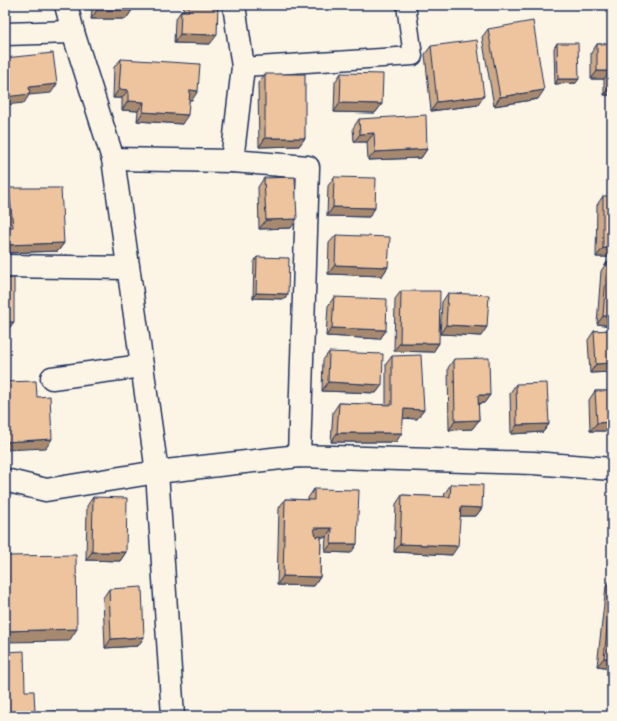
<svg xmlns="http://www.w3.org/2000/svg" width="617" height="721" viewBox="0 0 617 721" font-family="'Architects Daughter',sans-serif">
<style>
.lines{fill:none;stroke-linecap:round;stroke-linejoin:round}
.lane-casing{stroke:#1b2f5e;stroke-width:21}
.street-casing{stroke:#1b2f5e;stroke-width:25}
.lane{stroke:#fcf5e5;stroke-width:18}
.street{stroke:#fcf5e5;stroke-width:22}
.wall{fill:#cca987;stroke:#1b2f5e}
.shaded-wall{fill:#a6896e;stroke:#1b2f5e}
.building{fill:#edc49d;stroke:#1b2f5e}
</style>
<rect width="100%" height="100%" fill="#fcf5e5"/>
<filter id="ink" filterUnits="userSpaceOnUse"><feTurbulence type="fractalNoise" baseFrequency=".025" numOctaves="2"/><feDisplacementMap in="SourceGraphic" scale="8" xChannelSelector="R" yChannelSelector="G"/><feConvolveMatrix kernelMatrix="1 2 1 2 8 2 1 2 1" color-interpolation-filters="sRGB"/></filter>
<g filter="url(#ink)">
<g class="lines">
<defs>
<path id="lane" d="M243,67L413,56L406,5"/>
<g id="street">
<path d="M66,5L73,32L113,159L157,472L173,716"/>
<path d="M5,34L73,32"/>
<path d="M113,159L232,161L243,67L234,5"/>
<path d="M232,161L308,167L299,456"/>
<path d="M5,266L128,268"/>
<path d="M52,378L142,366"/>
<path d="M5,480L46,490L157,472L299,456L533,463L612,469"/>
</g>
</defs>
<use href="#lane" class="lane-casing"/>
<use href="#street" class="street-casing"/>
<use href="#lane" class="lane"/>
<use href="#street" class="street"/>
</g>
<g class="wall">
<path d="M81,5H132V10L126,19H91L92,9H81Z"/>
<path d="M184,5H218L210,44L174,43L175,20L181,11H183Z"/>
<path d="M488,29L538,99L494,106L482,37Z"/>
<path d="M557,43L576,83L555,84L554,48Z"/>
<path d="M597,44H612V95H604V79H591V53Z"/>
<path d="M431,46L478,105L431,111L425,54Z"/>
<path d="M121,59L192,100L190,99L182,124L137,121L138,111L122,110V98H113L114,67Z"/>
<path d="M341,73L382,104L375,113L334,112L335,82Z"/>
<path d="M265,74L305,138L299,146L259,147L258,83Z"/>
<path d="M359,119L427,149L421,158L368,160L367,142H354L353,128Z"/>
<path d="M334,177L375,208L369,217L327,216L328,186Z"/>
<path d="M264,178L291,228L259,229L258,187Z"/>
<path d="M9,188L64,243L58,251L5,253V227H6L5,220V194Z"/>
<path d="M603,196L612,257H596L597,205Z"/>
<path d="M336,235L388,267L382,276L328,274L329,243Z"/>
<path d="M257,257L288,294L285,299L253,298L254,262Z"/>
<path d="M607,262L612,326L597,324L601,271Z"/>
<path d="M401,291L439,343L433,352L394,351L395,299Z"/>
<path d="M448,293L481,336L440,334L442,302Z"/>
<path d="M334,297L386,330L380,339L326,336L328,306Z"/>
<path d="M612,330V372L590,373L588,340L594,331Z"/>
<path d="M329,352L382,385L376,393L322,391L323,360Z"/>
<path d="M392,356L424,410L417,419L403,418L396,442H331L333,412L339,403L386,405V364Z"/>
<path d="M454,359L490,395L484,403L478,404L479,420L472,429L449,430L448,368Z"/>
<path d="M516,384L549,424L543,432L511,434L510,393Z"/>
<path d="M595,391H612V431H590L589,400Z"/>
<path d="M451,484L482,508L476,516H460L452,555L394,552L396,504L402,495L444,497L445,493Z"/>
<path d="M314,489L351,553L325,552L326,537H321L320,577L314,586L277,585L279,508L285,499L308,500V498Z"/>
<path d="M93,497L126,552L120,561L86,560L87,506Z"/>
<path d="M612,578V668L597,666L606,586Z"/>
<path d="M109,589L144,637L138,646L105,648L103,598Z"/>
</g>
<g class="shaded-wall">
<path d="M84,5H95L92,9H81Z"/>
<path d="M97,10H132L126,19H91Z"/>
<path d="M180,34L217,35L210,44L174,43Z"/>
<path d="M597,71H610L604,79H591Z"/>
<path d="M558,79H579L576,83L555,84Z"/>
<path d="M57,84L51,93L29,95L24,103L5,105V97L29,87Z"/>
<path d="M610,86H612V95H604Z"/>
<path d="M119,89L128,90L122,98H113Z"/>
<path d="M190,90L198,91L192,100L184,99Z"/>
<path d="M544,90L538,99L494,106L500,97Z"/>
<path d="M484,96L478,105L431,111L437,102Z"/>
<path d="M128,101L144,102L138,111L122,110Z"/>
<path d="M340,103L382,104L375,113L334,112Z"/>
<path d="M143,112L188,115L182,124L137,121Z"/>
<path d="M374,133L367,142H354L360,134Z"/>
<path d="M265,138H305L299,146L259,147Z"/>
<path d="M427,149L421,158L368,160L375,152Z"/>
<path d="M333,207L375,208L369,217L327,216Z"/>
<path d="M297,219L291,228L259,229L266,220Z"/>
<path d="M64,243L58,251L5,253V245Z"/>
<path d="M603,248H612V257H596Z"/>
<path d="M335,265L388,267L382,276L328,274Z"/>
<path d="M256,293L288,294L285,299L253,298Z"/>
<path d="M603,316H612V326L597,324Z"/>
<path d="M5,322H14L8,330H5Z"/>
<path d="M446,325L487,327L481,336L440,334Z"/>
<path d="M332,328L386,330L380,339L326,336Z"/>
<path d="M400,343H439L433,352L394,351Z"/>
<path d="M612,363V372L590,373L596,364Z"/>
<path d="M328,382L382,385L376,393L322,391Z"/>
<path d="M478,395H490L484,403L471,404Z"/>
<path d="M404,409L424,410L417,419L398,418Z"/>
<path d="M479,420L472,429L449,430L455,421Z"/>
<path d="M612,422V431H590L597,423Z"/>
<path d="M549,424L543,432L511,434L517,425Z"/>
<path d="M337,433H402L396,442H331Z"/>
<path d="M52,439L46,448L5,450V442Z"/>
<path d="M461,507L482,508L476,516H454Z"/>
<path d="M314,528H332L326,537H308Z"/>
<path d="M331,544H357L351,553L325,552Z"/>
<path d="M400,544L458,546L452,555L394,552Z"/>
<path d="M92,552H126L120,561L86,560Z"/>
<path d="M283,576L320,577L314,586L277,585Z"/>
<path d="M77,629L69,641L5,642V631Z"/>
<path d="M144,637L138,646L105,648L111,639Z"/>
<path d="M604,658H612V668L597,666Z"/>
</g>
<g class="building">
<rect x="97" y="5" width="35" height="5"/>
<path d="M189,5H218L217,35L180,34L181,11H189Z"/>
<path d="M533,21L544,90L500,97L488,29Z"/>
<path d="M477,40L484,96L437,102L431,46Z"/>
<path d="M557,43H578L579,79H558Z"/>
<path d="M597,44H612V86H610V71H597Z"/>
<path d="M53,53L57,84L29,87L30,94L5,97V58Z"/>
<path d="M121,59L200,64L198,91L190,90L188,115L143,112L144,102L128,101V90L119,89Z"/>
<path d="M341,73L383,74L382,104L340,103Z"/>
<rect x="265" y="74" width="40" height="64"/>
<path d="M426,115L427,149L375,152L374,133L360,134L359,119Z"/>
<path d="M295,177L297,219L266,220L264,178Z"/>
<path d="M334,177L376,178L375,208L333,207Z"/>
<path d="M9,188H61L64,243L5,245V227H13Z"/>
<rect x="603" y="196" width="9" height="52"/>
<path d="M336,235L390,237L388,267L335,265Z"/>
<path d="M257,257L289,258L288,294L256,293Z"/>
<path d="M607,262H612V316H603Z"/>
<path d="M14,278V322H5V279Z"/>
<path d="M401,291H440L439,343H400Z"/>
<path d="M448,293L489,295L487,327L446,325Z"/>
<path d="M334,297L387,299L386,330L332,328Z"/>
<path d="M612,330V363L596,364L594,331Z"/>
<path d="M329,352L383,354L382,385L328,382Z"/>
<path d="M421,355L424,410L404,409L402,433H337L339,403L392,405V356Z"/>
<path d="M489,358L490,395H478L479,420L455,421L454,359Z"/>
<path d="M36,381L37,397L50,396L52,439L5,442V382Z"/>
<path d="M547,383L549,424L517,425L516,384Z"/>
<path d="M595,391H612V422L597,423Z"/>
<path d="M451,484L483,485L482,508L461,507L458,546L400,544L402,495L450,497Z"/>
<path d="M314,489L359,490L357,544H331L332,528H314L316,537L321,536L320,577L283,576L285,499L314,500Z"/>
<path d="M93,497L127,498L126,552H92Z"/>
<path d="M76,555L77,629L5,631V556Z"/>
<path d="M612,578V658H604Z"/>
<path d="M142,587L144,637L111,639L109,589Z"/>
<path d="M24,651L25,691H34L35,712L56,711V716H5V652Z"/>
</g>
</g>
<rect width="617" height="721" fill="none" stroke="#fcf5e5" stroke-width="20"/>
<rect x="10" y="10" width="597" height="701" fill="none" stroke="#1b2f5e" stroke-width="1.5" filter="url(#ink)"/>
</svg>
